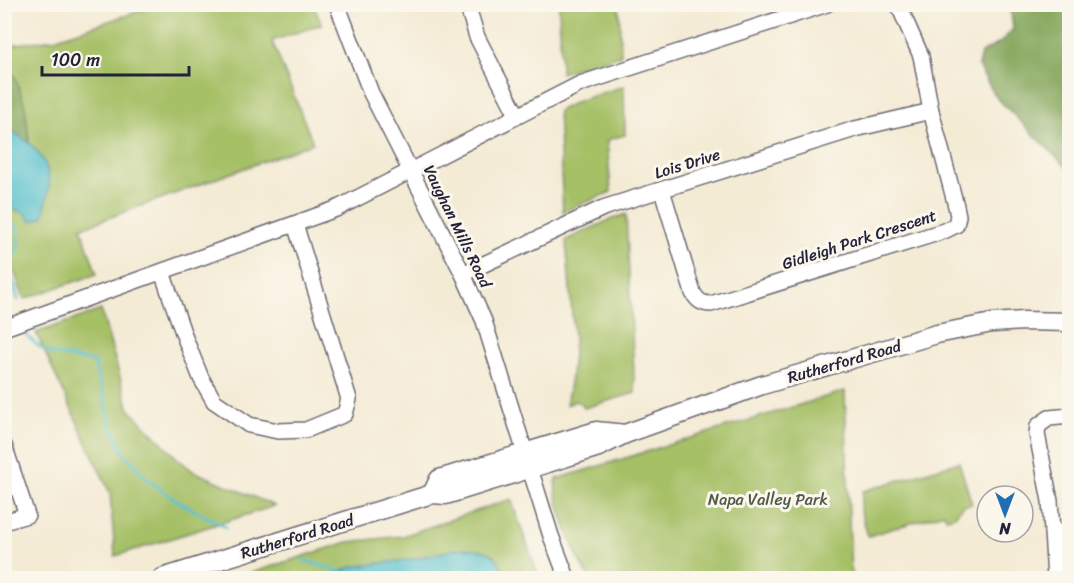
<svg xmlns="http://www.w3.org/2000/svg" width="1074" height="583" viewBox="0 0 1074 583" font-family="Sriracha,sans-serif">
<style>
.green{fill:#a6c066;stroke:#647150;stroke-width:1.5}
.forest{fill:#84a65b;stroke:#53644b;stroke-width:1.5}
.water{fill:#54c0cd;stroke:#3b7184;stroke-width:1.5}
.lines{fill:none;stroke-linecap:round;stroke-linejoin:round}
.stream{stroke:#54c0cd;stroke-width:3}
.minor-casing{stroke:#6c6871;stroke-width:18}
.major-casing{stroke:#6c6871;stroke-width:21}
.minor{stroke:#fff;stroke-width:15}
.major{stroke:#fff;stroke-width:18}
.labels{text-anchor:middle;stroke-width:6;stroke-linejoin:round;paint-order:stroke}
.street-label{font-size:16px;fill:#22223b;stroke:#fbf7ec}
.park-label{font-size:16px;fill:#50594a;stroke:#fbf7ec}
</style>
<rect width="100%" height="100%" fill="#fbf7ec"/>
<filter id="ink" filterUnits="userSpaceOnUse"><feTurbulence type="fractalNoise" baseFrequency=".0167" numOctaves="2"/><feDisplacementMap in="SourceGraphic" scale="12" xChannelSelector="R" yChannelSelector="G"/><feConvolveMatrix kernelMatrix="1 2 1 2 8 2 1 2 1" color-interpolation-filters="sRGB"/></filter>
<filter id="wash" filterUnits="userSpaceOnUse"><feTurbulence type="fractalNoise" baseFrequency=".008" numOctaves="4" result="noise"/><feDisplacementMap in="SourceGraphic" scale="24" xChannelSelector="R" yChannelSelector="G"/><feGaussianBlur stdDeviation="1.35" result="paint"/><feColorMatrix in="noise" values="0 0 0 0 0 0 0 0 0 0 0 0 0 0 0 0 0 1.4 0 .05"/><feComposite in="paint" operator="in"/></filter>
<g filter="url(#wash)">
<rect width="100%" height="100%" fill="#f4ebd5"/>
<g class="green">
<path d="M158,5H313L322,24L272,41L313,143L81,228L97,274L24,299L5,247V48L10,45L54,39Z"/>
<path d="M559,5H619L621,55L561,73Z"/>
<path d="M624,86L625,135L607,140L611,192L563,212L558,111L580,100Z"/>
<path d="M626,214L635,393L584,408L582,404L576,401L566,405L571,377L574,339L566,240L607,221Z"/>
<path d="M101,310L129,409L176,457L193,471L275,506L115,556L110,493L36,333Z"/>
<path d="M845,391L851,578H589C579,563 549,494 557,479Z"/>
<path d="M959,462L972,504L962,506L955,516L946,518L944,513L868,536L860,509L863,491Z"/>
<path d="M511,499L539,578H235L348,542L403,536Z"/>
</g>
<g class="forest">
<path d="M1006,5H1069V170L996,97L978,66L981,53L1001,42L1013,29L1011,13Z"/>
<path d="M5,71L15,76L25,106L30,149L5,188Z"/>
</g>
<g class="water">
<path d="M5,128C25,137 48,155 49,180C50,191 45,206 43,217L31,221L26,214L14,209L5,192Z"/>
<path d="M463,548C491,551 497,550 505,578H329L351,567L407,560Z"/>
</g>
<g class="lines">
<g class="stream">
<path d="M4,217L19,230L18,250L6,268L14,285L18,300"/>
<path d="M23,330C43,358 62,355 94,362L112,428L124,453L149,481L179,502L226,527"/>
<path d="M304,560L341,572"/>
</g>
</g>
</g>
<g filter="url(#ink)">
<g class="lines">
<defs>
<g id="minor">
<path d="M337,4L371,93L463,274L484,321L551,536L567,578"/>
<path d="M467,4L477,37L517,115"/>
<path d="M662,190L693,293C698,301 702,304 711,304L944,231L956,225L958,216L956,206L931,111L921,56L898,4"/>
<path d="M162,272L185,338L201,378L214,401L249,425L278,431L306,430L345,414L349,399L295,224"/>
<path d="M463,274L603,208L855,129L931,111"/>
<path d="M4,328L336,209L580,84L827,4"/>
<path d="M4,445L27,515L4,522"/>
<path d="M1052,532H1070"/>
<path d="M1055,578L1050,501L1037,434L1038,426L1049,418L1070,416"/>
</g>
<g id="major">
<path d="M432,494L439,479L596,431L625,434"/>
<path d="M162,578L432,494L446,495L599,447L625,434L762,385L903,344L937,334L992,323L1023,321L1070,322"/>
</g>
</defs>
<use href="#minor" class="minor-casing"/>
<use href="#major" class="major-casing"/>
<use href="#minor" class="minor"/>
<use href="#major" class="major"/>
</g>
</g>
<g class="labels">
<g class="street-label">
<text transform="translate(687 163) rotate(-17)" y="6">Lois Drive</text>
<text transform="translate(458 226) rotate(64)" y="6">Vaughan Mills Road</text>
<text transform="translate(859 239) rotate(-18)" y="6">Gidleigh Park Crescent</text>
<text transform="translate(844 361) rotate(-16)" y="6">Rutherford Road</text>
<text transform="translate(297 536) rotate(-17)" y="6">Rutherford Road</text>
</g>
<g class="park-label">
<text x="768" y="505">Napa Valley Park</text>
</g>
</g>
<rect width="1074" height="583" fill="none" stroke="#fbf7ec" stroke-width="24"/>
<g transform="translate(1005 514) rotate(180)"><circle r="28" fill="#fbf7ec" stroke="#a4a2a5" stroke-width="1.5"/>
<path d="M0-4.5L10 22L0 15L-10 22Z" fill="#1f6fb2"/>
<text y="-9" font-size="16" font-weight="bold" text-anchor="middle" fill="#22223b">N</text>
</g>
<path d="M42 66v9h147v-9" fill="none" stroke="#22223b" stroke-width="3"/>
<text x="51" y="66" font-size="18" fill="#22223b" stroke="#fbf7ec" stroke-width="4.5" paint-order="stroke">100 m</text>
</svg>
